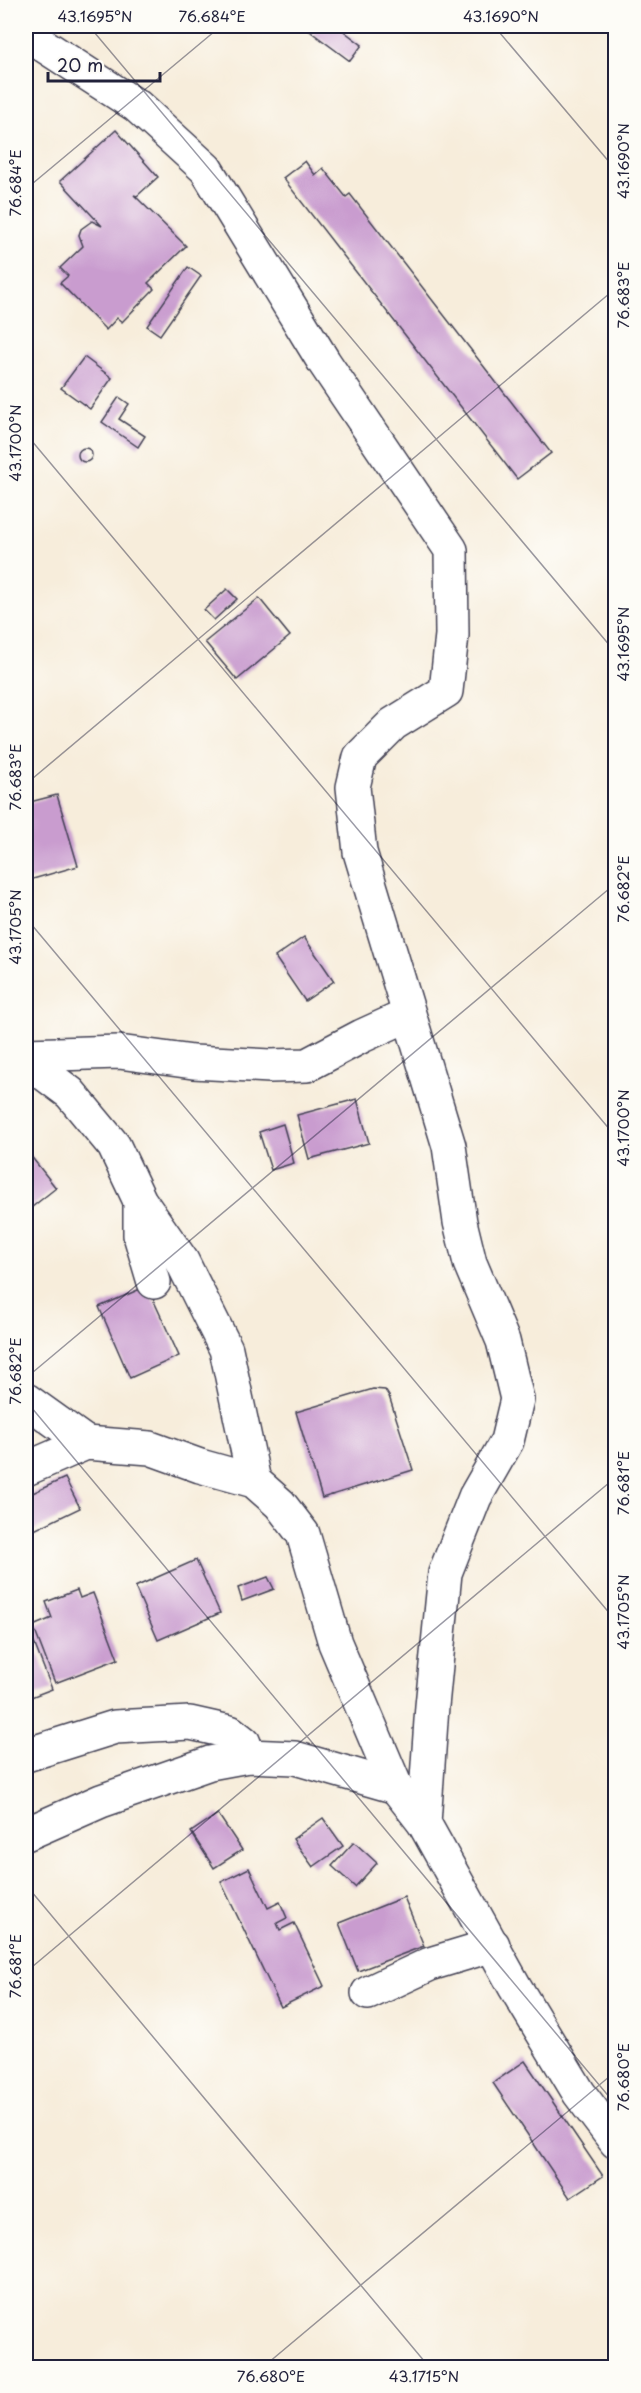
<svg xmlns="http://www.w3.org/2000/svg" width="641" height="2393" viewBox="0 0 641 2393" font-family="'Playpen Sans',sans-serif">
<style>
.building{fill:#c99ccf}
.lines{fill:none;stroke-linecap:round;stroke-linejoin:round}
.street-casing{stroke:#424053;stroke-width:36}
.street{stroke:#fff;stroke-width:33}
.ticks{fill:none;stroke:#22223b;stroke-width:1.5;stroke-opacity:0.45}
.neatline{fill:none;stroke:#22223b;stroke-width:2}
.ticks-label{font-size:15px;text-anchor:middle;fill:#22223b}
</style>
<rect width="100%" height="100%" fill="#fdfcf7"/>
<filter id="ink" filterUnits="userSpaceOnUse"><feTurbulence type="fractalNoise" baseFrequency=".0167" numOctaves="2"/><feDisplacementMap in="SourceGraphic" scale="12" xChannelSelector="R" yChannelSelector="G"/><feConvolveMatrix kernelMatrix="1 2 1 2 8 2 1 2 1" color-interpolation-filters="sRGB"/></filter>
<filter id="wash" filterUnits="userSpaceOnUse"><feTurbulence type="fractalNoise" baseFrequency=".008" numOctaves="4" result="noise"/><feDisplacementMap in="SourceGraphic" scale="24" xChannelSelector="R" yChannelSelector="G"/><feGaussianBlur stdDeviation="1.35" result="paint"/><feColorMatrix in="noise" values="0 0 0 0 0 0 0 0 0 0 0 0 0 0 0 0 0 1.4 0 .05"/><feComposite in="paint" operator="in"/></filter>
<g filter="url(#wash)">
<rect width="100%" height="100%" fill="#f7eddb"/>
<g id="blocks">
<g class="building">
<path d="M303,26H337L362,45L350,61Z"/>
<path d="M116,130L158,177L137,196L134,195L186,246L148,283L154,289L122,322L117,318L106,330L60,283L68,276L60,268L83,246L79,235L81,229L92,221L102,226L60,181Z"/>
<path d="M305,161L315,175L323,168L346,197L350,194L551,453L517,479L283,178Z"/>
<path d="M188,267L201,276L160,335L147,326Z"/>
<path d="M84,357L112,378L90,409L61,388Z"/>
<path d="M119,397L129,404L119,419L145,436L138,447L102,422Z"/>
<circle cx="85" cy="455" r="7"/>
<path d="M227,589L237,599L214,620L204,610Z"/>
<path d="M259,598L290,636L237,680L205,642Z"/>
<path d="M57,795L78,866L26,881V803Z"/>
<path d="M304,937L334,981L305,1001L275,957Z"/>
<path d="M357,1099L369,1143L309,1159L297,1115Z"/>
<path d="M283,1124L294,1163L271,1170L259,1132Z"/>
<path d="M26,1150L56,1188L27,1211L26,1210Z"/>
<path d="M147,1286L179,1356L130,1378L99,1307Z"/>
<path d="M373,1389L385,1390L389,1396L413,1470L322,1498L296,1412Z"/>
<path d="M65,1478L80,1508L28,1533L26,1528V1496Z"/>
<path d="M196,1560L220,1613L158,1640L135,1587Z"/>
<path d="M268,1577L274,1589L242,1601L238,1588Z"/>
<path d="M77,1590L80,1598L93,1593L118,1659L55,1683L33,1626L52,1618L46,1602Z"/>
<path d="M33,1640L52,1689L26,1699V1643Z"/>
<path d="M218,1814L242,1850L214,1868L191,1832Z"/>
<path d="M323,1818L343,1846L313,1867L293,1839Z"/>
<path d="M354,1842L377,1863L355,1887L332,1866Z"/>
<path d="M249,1868L268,1908L280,1902L287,1918L277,1923L280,1930L294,1923L324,1986L281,2007L221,1882Z"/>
<path d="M404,1897L424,1946L358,1971L339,1923Z"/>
<path d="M525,2061L603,2176L570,2198L493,2083Z"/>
</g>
</g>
</g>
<g filter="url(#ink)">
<use href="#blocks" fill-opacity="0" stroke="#424053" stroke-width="1.5"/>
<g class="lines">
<defs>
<g id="street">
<path d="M26,34L137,106L206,169L324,362L451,550L452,635L446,691L393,724L360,757L353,787L360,852L449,1146L460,1222L470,1263L503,1341L517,1399L507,1441L475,1497L445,1573L432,1706L424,1823"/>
<path d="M26,1055L119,1052L193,1062L270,1066L307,1065L362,1036L408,1015"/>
<path d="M26,1060L70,1093L114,1146L140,1201L182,1261L226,1349L254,1481"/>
<path d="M140,1202V1235L154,1282"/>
<path d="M26,1400L86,1443"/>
<path d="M26,1469L86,1443L150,1448L200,1466L254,1481L280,1504L303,1534L335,1643L396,1787L424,1823L515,1987L579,2093L616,2142"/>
<path d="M26,1755L115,1727L190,1723L230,1732L244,1743L248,1756"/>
<path d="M26,1834L101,1801L210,1763L248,1756L295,1758L396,1787"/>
<path d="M368,1993L430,1964L493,1945"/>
</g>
</defs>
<use href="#street" class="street-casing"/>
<use href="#street" class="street"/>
</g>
</g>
<path class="ticks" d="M89,26L616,653M494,26L616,170M26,189L221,26M26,434L616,1137M26,784L616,288M26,918L616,1621M26,1378L616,883M26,1401L616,2105M26,1885L430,2368M26,1972L616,1477M262,2368L616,2071"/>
<rect width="641" height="2393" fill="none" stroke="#fdfcf7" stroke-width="66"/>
<path d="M48 72v9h112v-9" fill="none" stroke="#22223b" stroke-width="3"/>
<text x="57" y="72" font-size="18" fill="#22223b" stroke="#fdfcf7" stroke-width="4.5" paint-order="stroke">20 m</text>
<rect x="33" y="33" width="575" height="2327" class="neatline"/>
<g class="ticks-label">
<text x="95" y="22">43.1695°N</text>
<text x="212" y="22">76.684°E</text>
<text x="501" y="22">43.1690°N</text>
<text transform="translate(624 161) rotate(-90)" y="5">43.1690°N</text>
<text transform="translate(16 183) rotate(-90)" y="5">76.684°E</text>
<text transform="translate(624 295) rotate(-90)" y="5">76.683°E</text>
<text transform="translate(16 443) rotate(-90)" y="5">43.1700°N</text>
<text transform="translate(624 644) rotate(-90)" y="5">43.1695°N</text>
<text transform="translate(16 777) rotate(-90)" y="5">76.683°E</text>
<text transform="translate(624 889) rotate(-90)" y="5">76.682°E</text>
<text transform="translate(16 927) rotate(-90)" y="5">43.1705°N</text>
<text transform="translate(624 1128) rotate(-90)" y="5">43.1700°N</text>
<text transform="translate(16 1371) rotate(-90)" y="5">76.682°E</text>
<text transform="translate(624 1483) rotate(-90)" y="5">76.681°E</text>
<text transform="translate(624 1612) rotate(-90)" y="5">43.1705°N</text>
<text transform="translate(16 1966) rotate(-90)" y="5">76.681°E</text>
<text transform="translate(624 2077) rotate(-90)" y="5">76.680°E</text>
<text x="271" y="2382">76.680°E</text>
<text x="424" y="2382">43.1715°N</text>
</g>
</svg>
